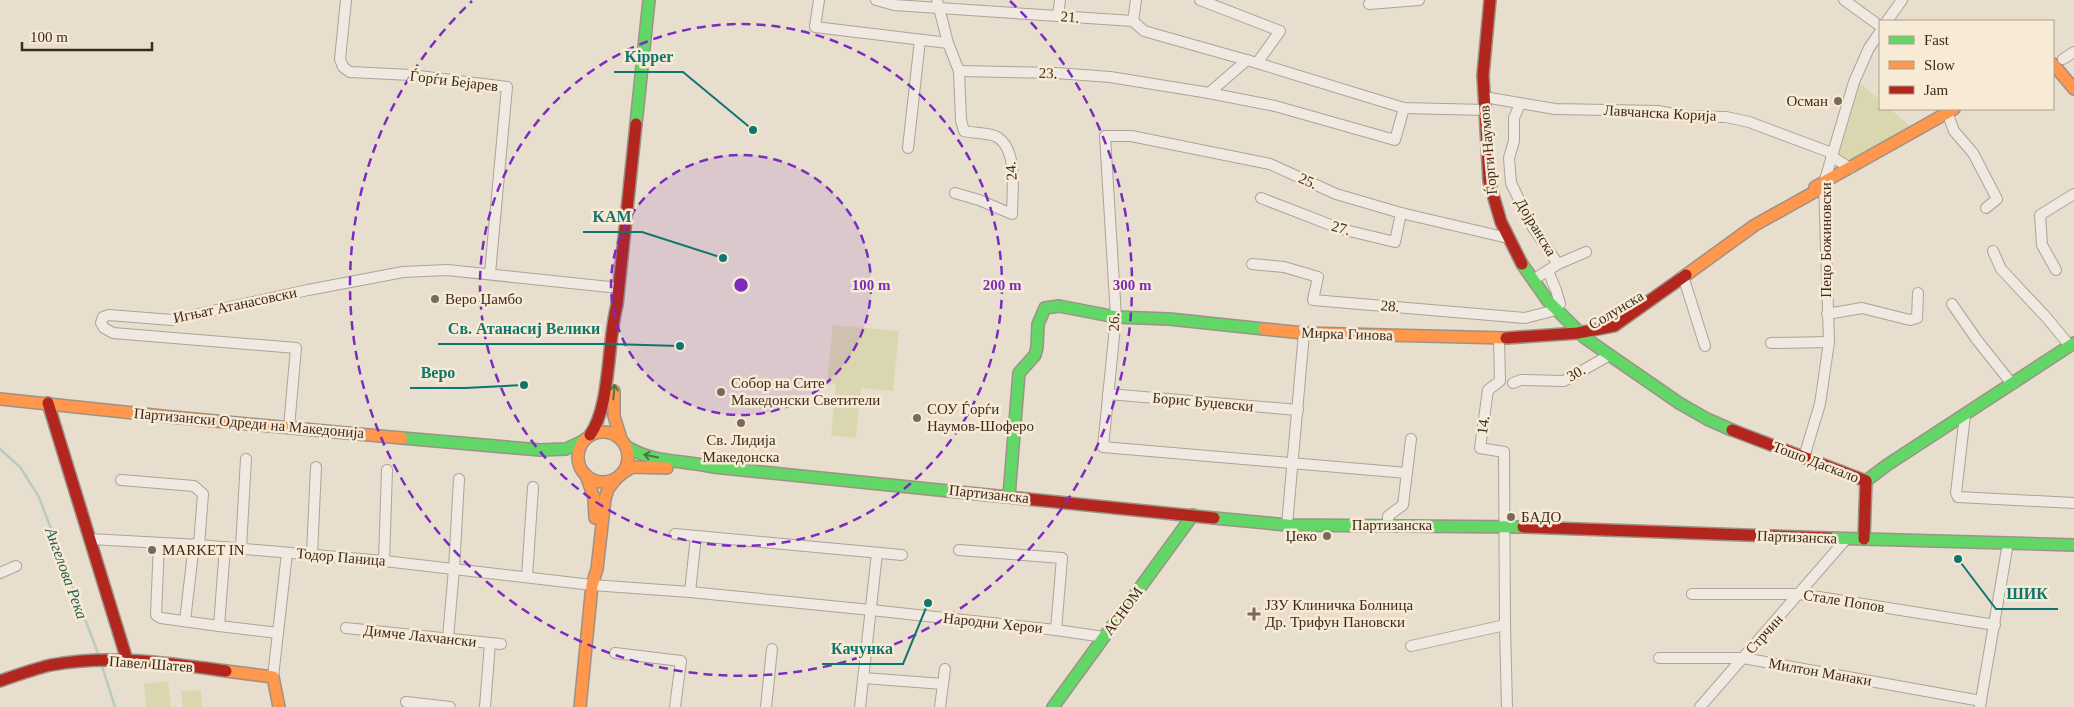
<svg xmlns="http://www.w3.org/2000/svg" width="2074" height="707" viewBox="0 0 2074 707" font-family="'Times New Roman',serif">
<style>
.green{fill:#dad7b0}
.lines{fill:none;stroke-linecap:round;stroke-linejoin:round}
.stream{stroke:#baccbf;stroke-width:2.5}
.street-casing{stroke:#ada397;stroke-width:12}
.fast-casing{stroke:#9d9287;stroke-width:14}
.slow-casing{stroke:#9d9287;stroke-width:14}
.jam-casing{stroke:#9d9287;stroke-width:14}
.street{stroke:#efe9e1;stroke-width:10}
.fast{stroke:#63d668;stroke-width:11}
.slow{stroke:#ff974d;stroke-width:11}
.jam{stroke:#b3261e;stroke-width:11}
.oneway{stroke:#4e773f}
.ring{fill:none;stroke:#7b2cbf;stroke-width:2.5;stroke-dasharray:9 6}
.poi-dot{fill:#79695c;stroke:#f8ebd5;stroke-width:2}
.labels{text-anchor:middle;stroke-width:5;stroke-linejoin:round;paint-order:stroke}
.street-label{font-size:15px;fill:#3d2a1e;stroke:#f8ebd5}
.poi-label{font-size:15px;fill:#3d2a1e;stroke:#f8ebd5;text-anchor:start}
.water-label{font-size:16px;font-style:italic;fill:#2c5e56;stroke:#f8ebd5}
.centre{fill:#7b2cbf;stroke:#f8ebd5;stroke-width:2.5}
.ring-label{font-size:15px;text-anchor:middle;font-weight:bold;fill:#7b2cbf;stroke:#f8ebd5;stroke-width:5;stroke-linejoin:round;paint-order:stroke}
.leader{fill:none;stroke:#0f766e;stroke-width:2}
.callout-dot{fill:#0f766e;stroke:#f8ebd5;stroke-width:2}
.callout-label{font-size:16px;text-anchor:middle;font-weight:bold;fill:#0f766e;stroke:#f8ebd5;stroke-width:5;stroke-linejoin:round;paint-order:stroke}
</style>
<rect width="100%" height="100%" fill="#e8dece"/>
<g class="green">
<path d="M1857,80L1880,100V109H1890L1911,127L1849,161L1840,156L1837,151Z"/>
<path d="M833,325L899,331L893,391L861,388L856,438L831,435L836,385L827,384Z"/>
<path d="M168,681L171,707H146L144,684Z"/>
<path d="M201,690L202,707H183L181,691Z"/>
</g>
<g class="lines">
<g class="stream">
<path d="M0,449L20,467L39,497L99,656"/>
<path d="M102,666L115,707"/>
</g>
<defs>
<g id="street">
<path d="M346,0L340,59L343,67L350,72L411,75L507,87L490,273"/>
<path d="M819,0L815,27L948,43"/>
<path d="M876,0L894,5L1133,21L1144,31L1257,63L1404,108L1486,110"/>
<path d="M937,0L948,43L959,71L961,120L964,131C973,133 987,133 995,136C1019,147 1012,192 1012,214L979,200L955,193"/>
<path d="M1200,0L1280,31L1257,63"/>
<path d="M1844,0L1880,26"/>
<path d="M1369,4L1419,0"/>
<path d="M1058,16L1060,0"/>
<path d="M1133,21L1136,0"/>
<path d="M1887,21L1902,0"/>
<path d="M2063,59L2074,52"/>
<path d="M959,71L1056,73L1110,77L1209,93L1275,106L1395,140L1404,108"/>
<path d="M1209,93L1247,60"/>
<path d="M1484,97L1555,109L1658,111L1684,116L1726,117L1749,122L1832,153"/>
<path d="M1520,104L1514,118V141L1509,158L1511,183L1532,226L1558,264L1533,280"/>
<path d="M1947,112L1954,131L1973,153L1997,199L1986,208"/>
<path d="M908,148L920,40"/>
<path d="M1831,156L1850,168"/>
<path d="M1261,198L1341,229L1395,242L1401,213"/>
<path d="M1993,251L2001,269L2046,317L2070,346"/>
<path d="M1252,264L1284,267L1318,277L1313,300L1525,318L1556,310L1560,304L1556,290L1548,271"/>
<path d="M1558,264L1586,252"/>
<path d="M2056,270L2042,245L2040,215L2074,194"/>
<path d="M1683,276L1705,346"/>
<path d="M1952,304L1977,340L2012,384"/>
<path d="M1827,314L1862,308L1910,320L1917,318L1918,293"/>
<path d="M1499,339L1500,381L1488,390L1480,448L1504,452L1505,625L1507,707"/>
<path d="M1771,343L1829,342"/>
<path d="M1513,383L1521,380L1564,381L1608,356"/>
<path d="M1108,394L1298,410"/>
<path d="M1965,415L1956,493L1958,497L2074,503"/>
<path d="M289,427L296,348L113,333L104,328L101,323L103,317L109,315L172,320L308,290L403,272L447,270L619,288"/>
<path d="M1804,457L1820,404L1829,342L1824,183L1854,82L1869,48L1880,32"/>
<path d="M1407,473L1103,447L1116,317L1105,136H1131L1270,164L1336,194L1401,213L1508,238"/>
<path d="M121,480L194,486L203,494L199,545"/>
<path d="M1287,525L1304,333"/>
<path d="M1388,525V516L1403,505L1411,439"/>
<path d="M675,534L902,555"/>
<path d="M90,539L199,545L384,561L592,585L690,592L871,610L1056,630L1104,637"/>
<path d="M159,543L156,615L161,618L219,626"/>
<path d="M225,547L219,626L278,633"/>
<path d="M241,548L246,459"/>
<path d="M959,550L1062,558L1056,630"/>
<path d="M312,554L316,467"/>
<path d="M384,561L387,470"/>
<path d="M0,573L16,566"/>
<path d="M527,577L533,487"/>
<path d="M690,592L696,536"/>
<path d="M1692,594H1800L1995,625"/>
<path d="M185,621L194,544"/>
<path d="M346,628L490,643L485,707"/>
<path d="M448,638L454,569L459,479"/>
<path d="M490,643L501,644"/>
<path d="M1411,646L1505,625"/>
<path d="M615,653L681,661L675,707"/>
<path d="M1659,658H1743L1981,701"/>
<path d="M273,677L287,553"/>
<path d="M864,678L943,684L940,707"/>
<path d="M943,684L945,669"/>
<path d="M406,702L450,707"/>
<path d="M1980,706L2008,543"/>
<path d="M766,707L772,649"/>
<path d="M860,707L877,553"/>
<path d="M1700,707L1847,538"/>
</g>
<g id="fast">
<path d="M636,124L649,0"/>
<path d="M1522,264L1548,301L1585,338L1679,403L1707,419L1732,430"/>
<path d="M402,438L540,450L566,449L583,441"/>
<path d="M626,446C651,463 684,460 713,467L988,495"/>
<path d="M1866,481L1887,465L2074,343"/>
<path d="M1009,496L1019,373L1035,355L1037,347L1038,324L1045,308L1059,306L1116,317L1169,319L1264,329"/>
<path d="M1214,518L1287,525L1523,527"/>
<path d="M1829,538L2074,545"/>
<path d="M1053,707L1193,515"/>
</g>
<g id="slow">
<path d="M2053,64L2074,89"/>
<path d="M1815,187L1954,109"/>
<path d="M1686,275L1755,225L1816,191L1824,183"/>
<path d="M1264,329L1304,333L1506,338"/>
<path d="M614,391V416L621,439"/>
<path d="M0,399L172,417L402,438"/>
<circle cx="603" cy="457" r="25"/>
<path d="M623,473L632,467L667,468"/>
<path d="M586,475L594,498L595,518"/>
<path d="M226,671L273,677L279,707"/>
<path d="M580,707L592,585L597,569L605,499L608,489L616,479"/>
</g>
<g id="jam">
<path d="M1490,0L1483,75L1489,181L1501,222L1522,264"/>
<path d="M1506,338L1578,333L1614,326L1686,275"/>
<path d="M48,403L127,660"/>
<path d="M1732,430L1866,481"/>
<path d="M590,435C611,406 607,342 617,305L636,124"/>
<path d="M988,495L1214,518"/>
<path d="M1523,527L1829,538"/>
<path d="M1864,539L1866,481"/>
<path d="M0,681C17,675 34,669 51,665C108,654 169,663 226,671"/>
</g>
</defs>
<use href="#street" class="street-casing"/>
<use href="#fast" class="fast-casing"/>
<use href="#slow" class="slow-casing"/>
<use href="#jam" class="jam-casing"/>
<use href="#street" class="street"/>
<use href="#fast" class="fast"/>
<use href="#slow" class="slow"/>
<use href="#jam" class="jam"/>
</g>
<defs><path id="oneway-shaft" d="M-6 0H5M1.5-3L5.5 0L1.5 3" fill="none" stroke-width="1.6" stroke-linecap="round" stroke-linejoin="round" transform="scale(1.25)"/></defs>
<g class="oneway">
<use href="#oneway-shaft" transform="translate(614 392) rotate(-84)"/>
<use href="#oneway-shaft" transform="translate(651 456) rotate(-169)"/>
</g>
<circle cx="741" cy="285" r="130" fill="#7b2cbf" fill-opacity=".12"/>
<g class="ring">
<circle cx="741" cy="285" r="130"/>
<circle cx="741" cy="285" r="261"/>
<path d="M1010 1A391 391 0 1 1 472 1"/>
</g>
<g class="poi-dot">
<circle cx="1838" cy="101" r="5"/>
<circle cx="435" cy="299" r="5"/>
<circle cx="721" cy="392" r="5"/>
<circle cx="917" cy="418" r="5"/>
<circle cx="741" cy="423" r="5"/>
<circle cx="1511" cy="517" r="5"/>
<circle cx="1327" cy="536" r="5"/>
<circle cx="152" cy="550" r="5"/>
<path d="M1251.5 606.5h5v5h5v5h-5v5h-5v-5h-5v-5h5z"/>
</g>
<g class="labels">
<g class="street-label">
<text transform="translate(1070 17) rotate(4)" y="5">21.</text>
<text transform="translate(1048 73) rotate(2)" y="5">23.</text>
<text transform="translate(454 81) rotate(7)" y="5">Ѓорѓи Бејарев</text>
<text transform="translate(1660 113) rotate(3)" y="5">Лавчанска Корија</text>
<text transform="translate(1488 150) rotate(-95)" y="5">Ѓорги Наумов</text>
<text transform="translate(1011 171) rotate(-94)" y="5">24.</text>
<text transform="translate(1308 181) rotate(24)" y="5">25.</text>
<text transform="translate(1536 227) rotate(59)" y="5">Дојранска</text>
<text transform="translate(1341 228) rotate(16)" y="5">27.</text>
<text transform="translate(1826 240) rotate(-90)" y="5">Пецо Божиновски</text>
<text transform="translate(235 305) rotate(-12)" y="5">Игњат Атанасовски</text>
<text transform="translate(1390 306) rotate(5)" y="5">28.</text>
<text transform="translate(1616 310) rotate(-31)" y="5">Солунска</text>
<text transform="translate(1114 322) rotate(-89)" y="5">26.</text>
<text transform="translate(1347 334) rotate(2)" y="5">Мирка Гинова</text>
<text transform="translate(1576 373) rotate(-29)" y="5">30.</text>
<text transform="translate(1203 402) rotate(5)" y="5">Борис Буџевски</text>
<text transform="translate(249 423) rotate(5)" y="5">Партизански Одреди на Македонија</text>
<text transform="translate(1483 425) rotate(-82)" y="5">14.</text>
<text transform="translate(1816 462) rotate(21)" y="5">Тошо Даскало</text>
<text transform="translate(989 494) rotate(6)" y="5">Партизанска</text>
<text x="1392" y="530">Партизанска</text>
<text transform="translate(1797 537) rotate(2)" y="5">Партизанска</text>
<text transform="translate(341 557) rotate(5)" y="5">Тодор Паница</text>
<text transform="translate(1844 601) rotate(9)" y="5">Стале Попов</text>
<text transform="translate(1123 611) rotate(-54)" y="5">АСНОМ</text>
<text transform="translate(993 623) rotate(6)" y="5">Народни Херои</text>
<text transform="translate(1764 634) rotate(-48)" y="5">Стрчин</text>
<text transform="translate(420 636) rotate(6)" y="5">Димче Лахчански</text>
<text transform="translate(151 664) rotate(4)" y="5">Павел Шатев</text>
<text transform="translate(1820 672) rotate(10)" y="5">Милтон Манаки</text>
</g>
<g class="poi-label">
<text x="1828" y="106" text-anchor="end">Осман</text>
<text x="445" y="304">Веро Џамбо</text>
<text x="731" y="388">Собор на Сите<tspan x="731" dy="17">Македонски Светители</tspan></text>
<text x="927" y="414">СОУ Ѓорѓи<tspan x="927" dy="17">Наумов-Шоферо</tspan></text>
<text x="741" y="445" text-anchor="middle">Св. Лидија<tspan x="741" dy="17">Македонска</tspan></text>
<text x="1521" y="522">БАДО</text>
<text x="1317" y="541" text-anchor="end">Џеко</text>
<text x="162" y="555">MARKET IN</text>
<text x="1265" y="610">ЈЗУ Клиничка Болница<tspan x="1265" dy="17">Др. Трифун Пановски</tspan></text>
</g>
<g class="water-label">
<text transform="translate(67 573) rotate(70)" y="6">Ангелова Река</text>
</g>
</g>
<circle cx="741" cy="285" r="8" class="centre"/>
<g class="ring-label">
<text x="871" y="290">100 m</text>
<text x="1002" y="290">200 m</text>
<text x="1132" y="290">300 m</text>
</g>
<path class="leader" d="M753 130L683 72H614M723 258L642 232H583M680 346L610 344H438M524 385L465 388H410M1958 559L1996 609H2058M928 603L903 664H822"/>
<g class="callout-dot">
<circle cx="753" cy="130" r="5"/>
<circle cx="723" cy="258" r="5"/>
<circle cx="680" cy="346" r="5"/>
<circle cx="524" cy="385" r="5"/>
<circle cx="1958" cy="559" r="5"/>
<circle cx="928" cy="603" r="5"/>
</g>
<g class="callout-label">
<text x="649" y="62">Kipper</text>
<text x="612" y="222">KAM</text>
<text x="524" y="334">Св. Атанасиј Велики</text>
<text x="438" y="378">Веро</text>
<text x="2027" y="599">ШИК</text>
<text x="862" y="654">Качунка</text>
</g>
<rect x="1879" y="20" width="175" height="90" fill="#f8ebd5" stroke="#ad9e8c"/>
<rect x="1889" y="36" width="25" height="8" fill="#63d668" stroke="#ad9e8c"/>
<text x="1924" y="45" font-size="15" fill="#3d2a1e">Fast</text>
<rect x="1889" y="61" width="25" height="8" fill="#ff974d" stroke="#ad9e8c"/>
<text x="1924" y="70" font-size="15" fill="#3d2a1e">Slow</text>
<rect x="1889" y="86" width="25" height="8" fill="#b3261e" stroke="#ad9e8c"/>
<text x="1924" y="95" font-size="15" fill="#3d2a1e">Jam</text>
<path d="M22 42v8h130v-8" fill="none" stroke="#3d2a1e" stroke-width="2.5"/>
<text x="30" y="42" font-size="15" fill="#3d2a1e" stroke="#f8ebd5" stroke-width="4" paint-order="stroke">100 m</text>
</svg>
